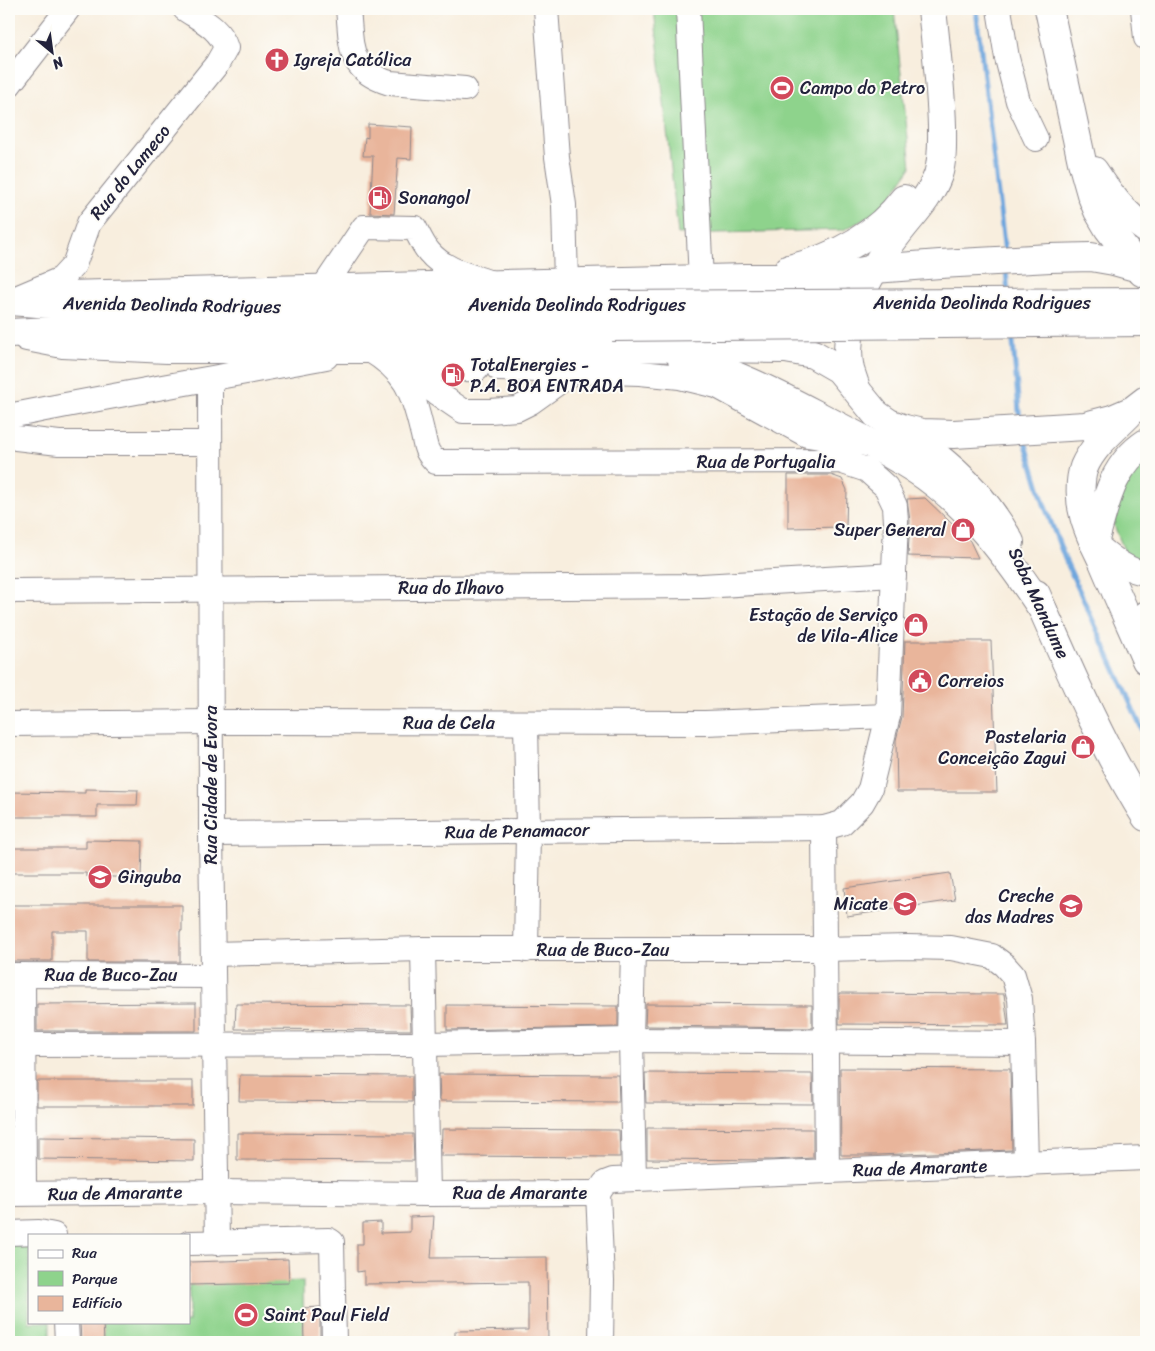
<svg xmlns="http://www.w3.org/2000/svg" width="1155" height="1351" viewBox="0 0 1155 1351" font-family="Sriracha,sans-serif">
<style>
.green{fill:#8ed38c;stroke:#587a64}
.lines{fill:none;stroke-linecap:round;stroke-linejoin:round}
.stream{stroke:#6ea6dd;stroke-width:5}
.building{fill:#e9b59b}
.minor-casing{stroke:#8d888c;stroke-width:26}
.major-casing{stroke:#8d888c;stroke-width:30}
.highway-casing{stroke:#8d888c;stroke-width:30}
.minor{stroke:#fff;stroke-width:24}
.major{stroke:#fff;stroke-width:28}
.highway{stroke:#fff;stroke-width:28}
.highway-bridge-casing{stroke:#8d888c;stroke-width:30;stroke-linecap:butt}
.highway-bridge{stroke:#fff;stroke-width:28}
.labels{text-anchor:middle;stroke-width:4;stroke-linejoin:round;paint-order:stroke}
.poi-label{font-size:18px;fill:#22223b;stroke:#fdfcf7;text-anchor:start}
.street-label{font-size:18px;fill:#22223b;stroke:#fdfcf7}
</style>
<rect width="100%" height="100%" fill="#fdfcf7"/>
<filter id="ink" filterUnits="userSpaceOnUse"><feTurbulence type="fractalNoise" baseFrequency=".02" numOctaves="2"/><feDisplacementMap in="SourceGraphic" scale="10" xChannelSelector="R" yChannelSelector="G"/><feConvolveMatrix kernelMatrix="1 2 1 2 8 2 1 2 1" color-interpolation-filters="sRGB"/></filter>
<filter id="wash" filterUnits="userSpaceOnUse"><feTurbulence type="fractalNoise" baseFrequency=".0096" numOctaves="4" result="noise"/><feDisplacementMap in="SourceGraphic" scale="20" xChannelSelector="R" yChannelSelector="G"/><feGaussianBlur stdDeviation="1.12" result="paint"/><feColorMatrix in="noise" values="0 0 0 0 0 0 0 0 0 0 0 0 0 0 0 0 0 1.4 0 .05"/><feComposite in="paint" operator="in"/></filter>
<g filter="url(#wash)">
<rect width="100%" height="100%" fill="#f8eede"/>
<g class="green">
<path d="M654,9H894L911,167L881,211L843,230L678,234Z"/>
<path d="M1146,460V563L1125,553L1114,525L1117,502L1129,474Z"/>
<path d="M29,1242V1322H50V1342H9V1243Z"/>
<path d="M303,1281L304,1342H104L103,1322H189V1285Z"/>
</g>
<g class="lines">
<g class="stream">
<path d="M976,9L1005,253"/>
<path d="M1006,269L1008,295"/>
<path d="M1012,331L1020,422"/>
<path d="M1024,438L1044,504L1065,559L1146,738"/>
</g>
</g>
<g id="blocks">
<g class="building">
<path d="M368,124L412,127L411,159L398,158L394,214L370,213L373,156H363L365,137L368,138Z"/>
<path d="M788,475H831L842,479L847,490L846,527L788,528Z"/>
<path d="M925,498L970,541L978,558L908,556L910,521L907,499Z"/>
<path d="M905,641H991L997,792H897L896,740L902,717Z"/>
<path d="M85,789L138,790L137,805H97V817H9V792L85,793Z"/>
<path d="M86,840L142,841L141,878L86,876V873H9V848H86Z"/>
<path d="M950,873L955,900L847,916L844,888Z"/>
<path d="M9,905H182V931H180V962H88V931H52V961H9Z"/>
<path d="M839,993L1004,994L1008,1025L839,1024Z"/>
<path d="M196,1003V1031H37V1004Z"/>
<path d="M236,1004L410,1005L411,1030L235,1029Z"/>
<path d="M646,1004L812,1005V1028L645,1026Z"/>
<path d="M447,1005L618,1006V1027L447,1030Z"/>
<path d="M840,1068L1010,1069L1012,1150L876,1155H841Z"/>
<path d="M645,1073L812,1074L813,1104L646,1103Z"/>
<path d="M439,1074L618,1075L619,1102L440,1101Z"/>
<path d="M240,1075L412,1076V1102L239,1101Z"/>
<rect x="37" y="1081" width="156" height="25"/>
<path d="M647,1128L813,1129V1158L772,1160L647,1159Z"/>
<path d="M442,1129L619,1130L620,1157L441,1156Z"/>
<path d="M237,1133L413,1134L414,1161L237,1160Z"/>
<path d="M38,1137L194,1139V1161L38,1159Z"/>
<path d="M434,1216L431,1258L547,1257L548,1342H455V1331L528,1330V1282L364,1284V1271L357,1272V1244H363V1223L381,1222V1233L410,1232V1217Z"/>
<path d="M288,1259L289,1283L189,1285V1262Z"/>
<path d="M320,1307V1342H304L303,1308Z"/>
<path d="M80,1322H103L104,1342H81Z"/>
</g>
</g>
</g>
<g filter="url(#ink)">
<use href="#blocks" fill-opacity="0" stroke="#8d888c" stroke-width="1"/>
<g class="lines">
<defs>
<g id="minor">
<path d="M348,9C352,47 347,70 390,83L465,89"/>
<path d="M546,9L557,157L564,205L566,283"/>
<path d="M688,9L701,280"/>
<path d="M999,9L1007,58L1018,101L1036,139"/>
<path d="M1143,9L1146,38"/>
<path d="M9,85L68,9"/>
<path d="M323,288L364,227L415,228C419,236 423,245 429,252C444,270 468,275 489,282"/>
<path d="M9,301L61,279L74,265L89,223L217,64L226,48C220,28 201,20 185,9"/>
<path d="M499,369L640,373L680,377L717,386L807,435L865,444"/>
<path d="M401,370L477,369"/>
<path d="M403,370L463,411H490L517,409L531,402L573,372"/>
<path d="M210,379L211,834L217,1243"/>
<path d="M9,416C114,395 221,377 326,357"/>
<path d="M9,436L16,438L59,443H210"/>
<path d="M1094,543C1108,554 1127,572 1146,573"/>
<path d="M9,591L702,586L894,575"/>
<path d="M1146,613L1144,618L1146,632"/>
<path d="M9,724L211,722L705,723L888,716"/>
<path d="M824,828L827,1171"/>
<path d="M211,834L824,828L842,823L862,803L870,789L888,716L896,522L895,506L886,487L867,470L840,461L436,462C424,450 426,446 422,431C412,389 406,372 368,349L362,350"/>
<path d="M423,949L428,1194"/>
<path d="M633,949L631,1040L634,1179"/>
<path d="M526,950L528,831L526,723"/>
<path d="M213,954L423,949H824L908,947L951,948L992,956L1004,965L1013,975L1020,999L1023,1043L1026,1164"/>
<path d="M9,975L213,976"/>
<path d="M23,975L24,1193"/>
<path d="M9,1045L426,1044L631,1040L1023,1043"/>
<path d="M598,1193L605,1183L613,1180L1146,1158"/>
<path d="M598,1193L602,1280L601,1342"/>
<path d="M9,1194L216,1192L428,1194L598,1193"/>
<path d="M9,1233L39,1232L54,1235"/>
<path d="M189,1243L329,1240L332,1242L334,1342"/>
<path d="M66,1322L67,1342"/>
</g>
<g id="major">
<path d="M1049,9L1082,162L1091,194L1098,211L1108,228L1142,272"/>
<path d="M1094,171C1109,194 1124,214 1146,229"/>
<path d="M789,269C834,258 876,236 904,199"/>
<path d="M67,295L746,278H808L839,276L874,269L940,264L1050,258L1091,257L1114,261L1146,270"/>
<path d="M27,337L63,344L167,349H368L496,346L786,349L813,354L839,369L876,414L889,423L905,429L922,433L954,434L1085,426L1112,419L1133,410L1146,400"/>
<path d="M681,357C731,371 771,391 817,415C849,432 882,448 913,468C968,503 1007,556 1043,610"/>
<path d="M856,388C854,382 852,376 850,370C840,323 872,266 900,231C914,213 930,197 938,175C943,159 942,142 942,126C941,87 936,48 932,9"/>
<path d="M1128,415C1112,431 1093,446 1084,467C1079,481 1080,502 1084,516C1088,532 1096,547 1103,562C1117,595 1132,628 1146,660"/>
<path d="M901,432C911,440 921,445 931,452C965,478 989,504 1010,542"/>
<path d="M1094,543C1105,505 1111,466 1146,443"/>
<path d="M1036,594C1069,669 1102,747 1146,817"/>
</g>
<g id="highway">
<path d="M9,301L94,307L612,305"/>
<path d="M9,333L76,330L228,331L612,327"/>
</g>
</defs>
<use href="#minor" class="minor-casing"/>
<use href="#major" class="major-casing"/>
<use href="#highway" class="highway-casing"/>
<use href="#minor" class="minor"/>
<use href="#major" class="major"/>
<use href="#highway" class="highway"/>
<defs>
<g id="highway-bridge">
<path d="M612,305L1146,302"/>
<path d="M612,327L1146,322"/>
</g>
</defs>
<use href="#highway-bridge" class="highway-bridge-casing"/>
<use href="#highway-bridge" class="highway-bridge"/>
</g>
</g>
<defs>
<symbol id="church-disc" viewBox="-11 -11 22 22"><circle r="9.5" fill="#d1495b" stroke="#fdfcf7"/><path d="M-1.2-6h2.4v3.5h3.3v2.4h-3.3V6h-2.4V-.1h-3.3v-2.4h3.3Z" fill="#fff"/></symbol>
<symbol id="stadium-disc" viewBox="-11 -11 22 22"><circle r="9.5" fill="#d1495b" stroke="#fdfcf7"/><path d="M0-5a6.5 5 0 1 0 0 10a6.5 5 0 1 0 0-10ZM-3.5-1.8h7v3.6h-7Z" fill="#fff"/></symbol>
<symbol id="fuel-disc" viewBox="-11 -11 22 22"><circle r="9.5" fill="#d1495b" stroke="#fdfcf7"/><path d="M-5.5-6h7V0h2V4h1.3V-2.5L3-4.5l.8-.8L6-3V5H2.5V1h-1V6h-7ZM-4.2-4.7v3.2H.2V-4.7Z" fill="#fff"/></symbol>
<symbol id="shop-disc" viewBox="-11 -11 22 22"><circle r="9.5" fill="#d1495b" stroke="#fdfcf7"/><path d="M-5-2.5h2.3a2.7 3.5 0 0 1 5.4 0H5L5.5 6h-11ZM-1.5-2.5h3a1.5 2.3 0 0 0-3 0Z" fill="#fff"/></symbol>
<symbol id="civic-disc" viewBox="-11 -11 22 22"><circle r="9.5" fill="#d1495b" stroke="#fdfcf7"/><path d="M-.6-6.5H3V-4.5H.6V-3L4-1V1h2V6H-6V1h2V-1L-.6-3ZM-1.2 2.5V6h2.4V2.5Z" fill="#fff"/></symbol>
<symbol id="school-disc" viewBox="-11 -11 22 22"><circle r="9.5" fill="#d1495b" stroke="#fdfcf7"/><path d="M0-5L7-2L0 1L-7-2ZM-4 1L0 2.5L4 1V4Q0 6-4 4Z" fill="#fff"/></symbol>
</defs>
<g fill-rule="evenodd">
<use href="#church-disc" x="263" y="46" width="28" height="28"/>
<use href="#stadium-disc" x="768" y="74" width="28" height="28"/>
<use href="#fuel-disc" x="366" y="184" width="28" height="28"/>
<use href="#fuel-disc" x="439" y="361" width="28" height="28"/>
<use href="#shop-disc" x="949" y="516" width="28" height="28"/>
<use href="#shop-disc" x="902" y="611" width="28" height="28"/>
<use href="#civic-disc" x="906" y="667" width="28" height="28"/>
<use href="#shop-disc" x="1069" y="733" width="28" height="28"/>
<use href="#school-disc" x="86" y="863" width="28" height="28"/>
<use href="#school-disc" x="891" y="890" width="28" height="28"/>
<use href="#school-disc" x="1057" y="892" width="28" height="28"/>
<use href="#stadium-disc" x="232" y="1301" width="28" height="28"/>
</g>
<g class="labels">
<g class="poi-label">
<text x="294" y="66">Igreja Católica</text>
<text x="800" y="94">Campo do Petro</text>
<text x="398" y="204">Sonangol</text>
<text x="470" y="371">TotalEnergies -<tspan x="470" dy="21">P.A. BOA ENTRADA</tspan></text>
<text x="946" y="536" text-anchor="end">Super General</text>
<text x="898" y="621" text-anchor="end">Estação de Serviço<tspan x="898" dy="21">de Vila-Alice</tspan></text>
<text x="938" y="687">Correios</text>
<text x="1066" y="743" text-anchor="end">Pastelaria<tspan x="1066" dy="21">Conceição Zagui</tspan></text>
<text x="118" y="883">Ginguba</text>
<text x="1054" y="902" text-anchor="end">Creche<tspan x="1054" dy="21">das Madres</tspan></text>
<text x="888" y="910" text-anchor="end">Micate</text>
<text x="264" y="1321">Saint Paul Field</text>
</g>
<g class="street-label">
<text transform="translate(130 172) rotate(-51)" y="6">Rua do Lameco</text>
<text x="982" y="309">Avenida Deolinda Rodrigues</text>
<text transform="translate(172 305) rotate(1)" y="6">Avenida Deolinda Rodrigues</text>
<text x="577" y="311">Avenida Deolinda Rodrigues</text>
<text x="766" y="468">Rua de Portugalia</text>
<text x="451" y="594">Rua do Ilhavo</text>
<text transform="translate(1039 603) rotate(65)" y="6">Soba Mandume</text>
<text x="449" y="729">Rua de Cela</text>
<text transform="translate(211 785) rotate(-90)" y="6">Rua Cidade de Evora</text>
<text transform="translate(517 831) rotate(-1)" y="6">Rua de Penamacor</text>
<text x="603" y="956">Rua de Buco-Zau</text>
<text x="111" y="981">Rua de Buco-Zau</text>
<text transform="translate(920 1168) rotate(-2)" y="6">Rua de Amarante</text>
<text transform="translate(115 1193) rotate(-1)" y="6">Rua de Amarante</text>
<text x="520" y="1199">Rua de Amarante</text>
</g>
</g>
<rect width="1155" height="1351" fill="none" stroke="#fdfcf7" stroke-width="30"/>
<rect x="28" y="1234" width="162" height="90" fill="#fdfcf7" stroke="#a5a5ac"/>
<rect x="38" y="1250" width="25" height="8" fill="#ffffff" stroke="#a5a5ac"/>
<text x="72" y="1258" font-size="15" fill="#22223b">Rua</text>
<rect x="38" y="1271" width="25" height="15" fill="#8ed38c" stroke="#a5a5ac"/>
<text x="72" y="1284" font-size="15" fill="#22223b">Parque</text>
<rect x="38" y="1296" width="25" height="15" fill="#e9b59b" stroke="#a5a5ac"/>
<text x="72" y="1308" font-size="15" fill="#22223b">Edifício</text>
<g transform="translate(52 52) rotate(151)" stroke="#fdfcf7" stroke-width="4" paint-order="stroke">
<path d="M0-4L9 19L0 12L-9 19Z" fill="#22223b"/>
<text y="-8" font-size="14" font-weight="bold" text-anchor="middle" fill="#22223b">N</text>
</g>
</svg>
